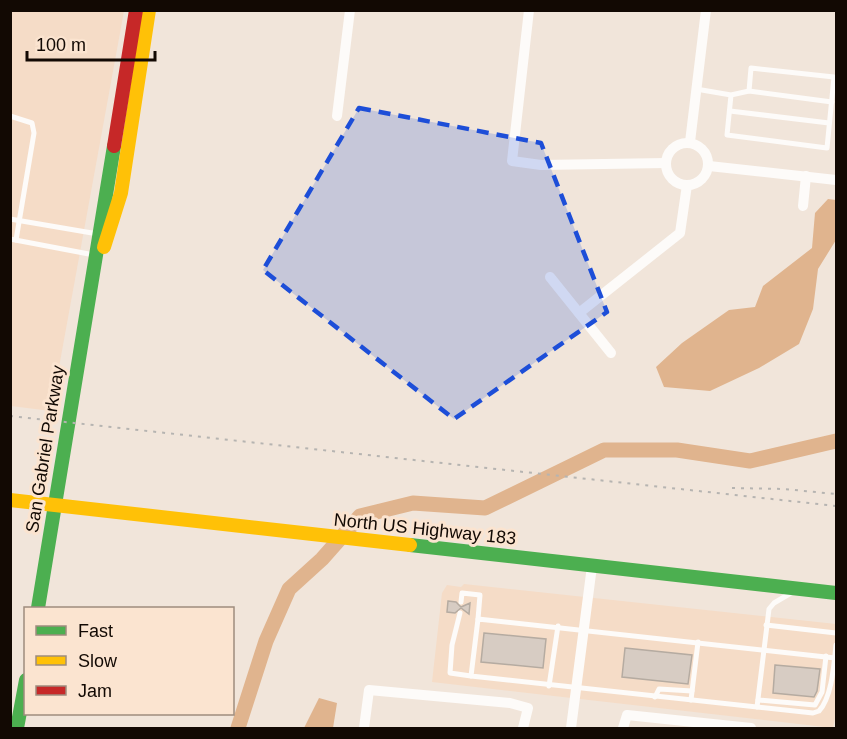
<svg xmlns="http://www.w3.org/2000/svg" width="847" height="739" viewBox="0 0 847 739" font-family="Arial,sans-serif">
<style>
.built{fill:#f5dcc7}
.water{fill:#e0b48e}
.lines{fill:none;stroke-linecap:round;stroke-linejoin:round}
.river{stroke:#e0b48e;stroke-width:15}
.building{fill:#d7ccc3;stroke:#b5aba1;stroke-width:1.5}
.lane{stroke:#fdfbf9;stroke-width:5}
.street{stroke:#fdfbf9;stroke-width:10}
.fast{stroke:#4caf50;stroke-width:14}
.slow{stroke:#ffc107;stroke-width:14}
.jam{stroke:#c62828;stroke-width:14}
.rail{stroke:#b6b4b1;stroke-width:2;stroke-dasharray:3 6;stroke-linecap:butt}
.marked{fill:#1d4ed8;fill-opacity:0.2;stroke:#1d4ed8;stroke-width:4.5;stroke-dasharray:12 8;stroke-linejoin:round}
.labels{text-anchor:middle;stroke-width:6;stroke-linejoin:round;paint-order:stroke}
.street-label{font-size:18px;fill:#120903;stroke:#fbe4d0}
</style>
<rect width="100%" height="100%" fill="#f1e5da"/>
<g class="built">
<path d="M11,11H124L51,411L11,406Z"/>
<path d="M464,584L836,624V714L833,728L432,682L442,593L447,585L461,587Z"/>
</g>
<g class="water">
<path d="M828,199L836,200V240L818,269L813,309L799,344L759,368L710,391L664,387L656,367L682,343L729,310L755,307L763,286L812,248L815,213Z"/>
<path d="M319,698L337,703L333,728H304Z"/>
</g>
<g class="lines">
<path class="river" d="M238,728L266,641L289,589L322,559L360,516L413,503L485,508L604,450H677L750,461L836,441"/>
</g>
<g class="building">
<path d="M448,601L456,602L461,607L470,603L469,614L461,608L455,613L447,612Z"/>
<path d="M484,633L546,639L543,668L481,662Z"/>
<path d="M625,648L692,655L688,684L622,677Z"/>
<path d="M775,665L820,669L817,691L814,697L773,693Z"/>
</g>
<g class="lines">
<g class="lane">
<path d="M696,89L731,95L727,135L827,148L834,77L751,68L749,91L731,95"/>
<path d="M749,91L832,102"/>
<path d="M730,111L829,123"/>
<path d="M10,116L32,123L34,133L16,240"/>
<path d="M10,219L98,234"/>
<path d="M10,239L94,255"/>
<path d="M461,602L462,593L480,595L478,619"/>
<path d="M460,613L452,645L450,673L471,676"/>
<path d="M766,625L836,633"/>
<path d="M835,658L478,619L471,676L813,713L819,711C832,697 834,664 836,645"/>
<path d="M549,686L558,626"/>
<path d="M655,697L659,689L692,691"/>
<path d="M691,700L698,642"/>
<path d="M758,700L815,705L822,692L826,656"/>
<path d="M757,707L769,609L774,603L791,593"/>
</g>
<g class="street">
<path d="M529,10L512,161L541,165L666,163"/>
<path d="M337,116L350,10"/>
<path d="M690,142L706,10"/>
<circle cx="687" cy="164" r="21"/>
<path d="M709,166L836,180"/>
<path d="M803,206L806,176"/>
<path d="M550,277L611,353"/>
<path d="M579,313L680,233L687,185"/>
<path d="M364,728L369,690L510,703L528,708L523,728"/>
<path d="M571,728L592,566"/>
<path d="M623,728L627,715L751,728"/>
</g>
<g class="fast">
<path d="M410,545L836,593"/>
<path d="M38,608L114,146"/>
<path d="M17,728L26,680"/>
</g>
<g class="slow">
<path d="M104,247L121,193L149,10"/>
<path d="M10,500L410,545"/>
</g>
<path class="jam" d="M114,146L136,10"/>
<g class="rail">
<path d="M10,416L836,506"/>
<path d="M732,488L784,489L836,494"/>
</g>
</g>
<path class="marked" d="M359,108L541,143L607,312L454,419L263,270Z"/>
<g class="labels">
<g class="street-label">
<text transform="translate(45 449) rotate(-81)" y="6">San Gabriel Parkway</text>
<text transform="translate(425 529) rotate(6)" y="6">North US Highway 183</text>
</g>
</g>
<rect width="847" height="739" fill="none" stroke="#120903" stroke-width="24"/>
<rect x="24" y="607" width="210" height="108" fill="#fbe4d0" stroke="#9e8c7e" stroke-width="1.5"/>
<rect x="36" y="626" width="30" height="9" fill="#4caf50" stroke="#9e8c7e" stroke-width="1.5"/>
<text x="78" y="637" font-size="18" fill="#120903">Fast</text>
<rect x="36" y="656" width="30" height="9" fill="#ffc107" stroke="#9e8c7e" stroke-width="1.5"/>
<text x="78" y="667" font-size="18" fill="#120903">Slow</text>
<rect x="36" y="686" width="30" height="9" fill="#c62828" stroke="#9e8c7e" stroke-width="1.5"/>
<text x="78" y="697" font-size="18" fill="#120903">Jam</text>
<path d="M27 51v9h128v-9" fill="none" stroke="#120903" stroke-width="3"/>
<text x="36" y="51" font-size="18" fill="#120903" stroke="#fbe4d0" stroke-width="4.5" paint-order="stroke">100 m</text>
</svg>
